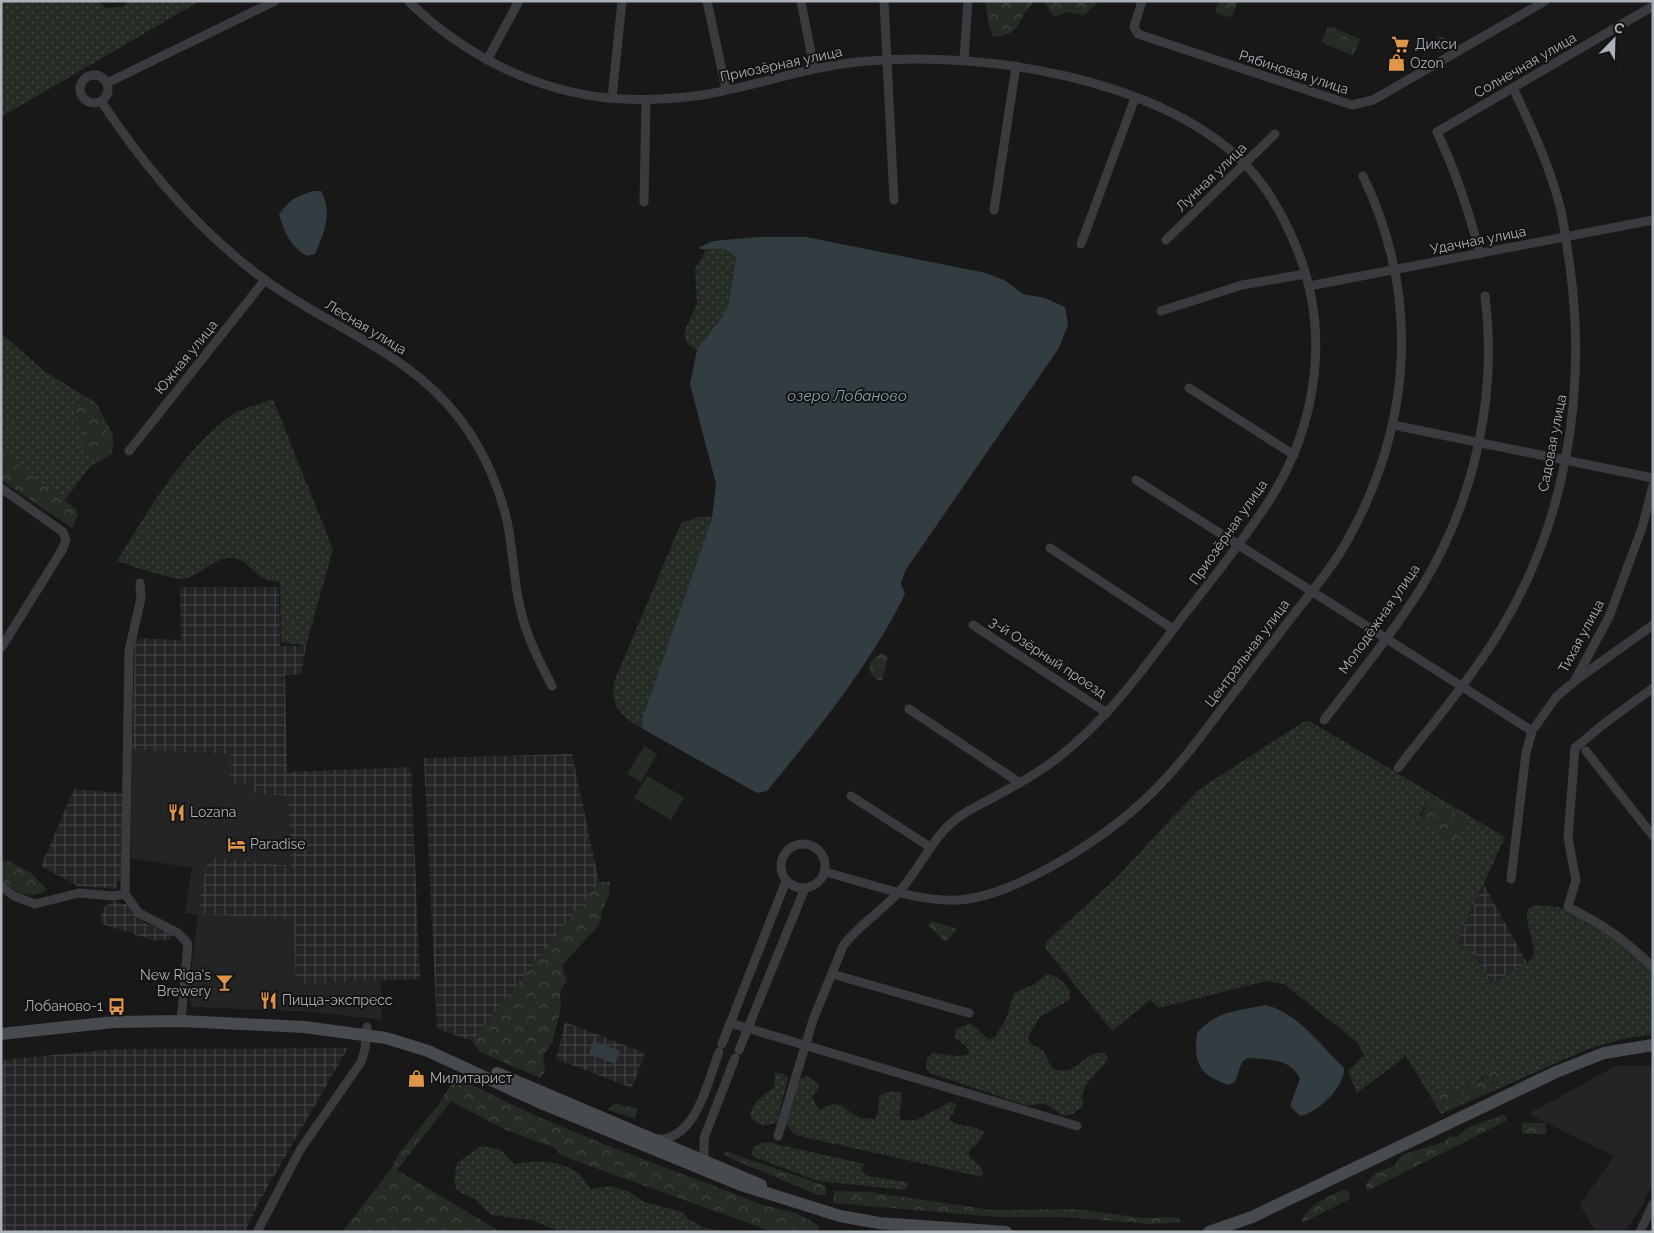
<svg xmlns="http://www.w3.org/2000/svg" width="1654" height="1233" viewBox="0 0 1654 1233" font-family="Raleway,sans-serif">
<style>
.built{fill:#242426}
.industrial{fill:url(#industrial-grid)}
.grass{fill:url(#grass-dots);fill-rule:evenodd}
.forest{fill:url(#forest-crowns)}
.pitch{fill:#242c24}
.water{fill:#323c41}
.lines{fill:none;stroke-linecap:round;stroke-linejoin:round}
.minor{stroke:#393b3e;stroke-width:9}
.secondary{stroke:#474a4e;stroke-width:12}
.labels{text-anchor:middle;stroke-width:4;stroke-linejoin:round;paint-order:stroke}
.poi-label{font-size:14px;fill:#abb1b8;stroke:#131314;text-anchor:start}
.street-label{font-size:14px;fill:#abb1b8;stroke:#131314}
.water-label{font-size:15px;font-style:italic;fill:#86a3af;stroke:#131314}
</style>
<defs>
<pattern id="industrial-grid" width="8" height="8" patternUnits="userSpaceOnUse" patternTransform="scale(1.25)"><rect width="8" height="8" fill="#242426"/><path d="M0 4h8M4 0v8" fill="none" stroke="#414143"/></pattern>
<pattern id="grass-dots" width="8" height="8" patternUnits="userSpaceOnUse" patternTransform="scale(1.25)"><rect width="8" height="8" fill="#242c24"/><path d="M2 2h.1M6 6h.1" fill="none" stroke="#414842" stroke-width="1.8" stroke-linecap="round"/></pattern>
<pattern id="forest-crowns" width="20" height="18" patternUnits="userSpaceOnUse" patternTransform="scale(1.25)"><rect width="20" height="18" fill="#242c24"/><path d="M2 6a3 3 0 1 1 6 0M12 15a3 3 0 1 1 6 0" fill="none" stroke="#414842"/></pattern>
</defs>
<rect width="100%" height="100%" fill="#181819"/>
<g class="built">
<path d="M132,750L231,754L254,783V793L288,796L291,866L209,857L199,914L293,918L296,984L381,980L382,1020L314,1012L192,1007L188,996L198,915L185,913L192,868L131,858Z"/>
<path d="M1616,1066H1653V1183L1639,1212L1624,1232H1596L1580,1205L1614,1156L1528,1114Z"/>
</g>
<g class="industrial">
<path d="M180,587H279L280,646H306L301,674L285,675L287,772L411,767L420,979L296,984L293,919L198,914L208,857L291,866L288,796L254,793V783H230L231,754L132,750L135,638L181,640Z"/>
<path d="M572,754L599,882L472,1041L437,1029L424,758Z"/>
<path d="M74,789L122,793L121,882H117V889L78,886L41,866Z"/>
<path d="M1484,885L1527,963L1491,983L1473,951L1457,942Z"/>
<path d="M114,901L128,905L146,924L172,933L171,940L155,941L102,924L101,915L105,906Z"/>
<path d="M565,1022L645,1053L632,1088L556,1059Z"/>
<path d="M348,1048L259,1202L245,1232H1V1060L116,1049Z"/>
</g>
<g class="grass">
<path d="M1,1H99L106,8L122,7L128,1H200L1,117Z"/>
<path d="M717,247L727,249L736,256L729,303L724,314L697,350L687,344L684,333L697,303L695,269L706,250Z"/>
<path d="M1,333L44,371L96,403L113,435L112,454L90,467L64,501L1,452ZM72,404L94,405L108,434L83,445V431Z"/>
<path d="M273,399L333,549L306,646L281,642L280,582C275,581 269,581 265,579C253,574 248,560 233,558C218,555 201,575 184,579C176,581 129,565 117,561C147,512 183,451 230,416C242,408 260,404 273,399Z"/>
<path d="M699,517H712L642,719L643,729C623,717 610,708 614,682L681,523Z"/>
<path d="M1305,721L1311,722L1505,837L1457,942L1473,951L1491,983L1527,963L1534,956C1535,939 1524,927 1528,909L1535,905L1558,907L1573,913L1613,936L1653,970V1035L1626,1038L1588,1049L1441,1114L1406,1056L1357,1093L1348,1071L1364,1055L1357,1042L1284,984L1266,981L1159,1008L1150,1000L1112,1031L1045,948L1046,942L1117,877L1198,790ZM1428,801C1445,806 1449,812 1463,821L1451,840L1420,815ZM1490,1073L1500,1082L1483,1091L1481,1095L1474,1096L1465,1090L1467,1084H1473Z"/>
<path d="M1047,974C1058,975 1065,983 1070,992L1069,1000L1040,1017L1028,1037L1031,1044C1035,1046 1042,1049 1044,1052C1049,1058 1047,1065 1055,1069C1077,1077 1086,1048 1105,1053L1108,1059C1098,1075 1078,1084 1083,1105C1077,1112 1072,1115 1063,1116L1044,1103L1028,1106L930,1073L926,1067L927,1059L932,1053C946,1052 953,1059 969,1054L967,1047L954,1037L956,1029L971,1023L988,1039L995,1037L1007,1017L1014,993L1035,984Z"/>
<path d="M775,1073H782L788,1078L777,1122C765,1127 758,1127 750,1116C752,1101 762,1096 774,1088Z"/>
<path d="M807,1076L819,1084L817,1091L812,1097L819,1110L832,1104L841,1105L859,1118L875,1119L878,1112L879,1096C886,1091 892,1091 901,1092C904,1102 897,1110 901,1120H916L950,1102L957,1105L949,1120C960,1128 974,1124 984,1132L977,1145L970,1149L969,1156L980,1166L983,1173L982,1177L795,1135L786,1124L800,1079Z"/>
<path d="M767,1142L865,1164L861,1171L867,1176L906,1182L908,1184L905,1190L818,1181L752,1156L753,1148L759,1144Z"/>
<path d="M481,1146L500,1149L514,1164C536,1160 560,1159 579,1174C583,1178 587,1185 591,1189L610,1186L628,1191L644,1202L682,1212L688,1219L705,1228L728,1232H560L531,1220L491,1215L476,1200L458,1191L454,1183L457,1163Z"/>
</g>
<g class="forest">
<path d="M985,1H1035C1015,19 1025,34 993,37L989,26Z"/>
<path d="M1044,1H1100L1084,15L1068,12L1054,17Z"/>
<path d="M1219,1H1238L1232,16L1228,17L1215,12Z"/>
<path d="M1332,27L1360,39L1353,56L1325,44L1322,41L1327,28Z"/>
<path d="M1438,36L1449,40L1445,50L1441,52L1433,49Z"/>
<path d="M79,398L94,405L108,434L109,450L96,459L83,445V431L72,404Z"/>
<path d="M1,452L76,509L78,516L72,528L1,480Z"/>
<path d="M883,653L888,657L882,681L877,680C864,670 869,658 883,653Z"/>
<path d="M1428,801C1438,801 1462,817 1465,826L1460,838L1456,841L1451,840L1423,824L1420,820Z"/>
<path d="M9,861L31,873L47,889C30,903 16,890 1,881V862Z"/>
<path d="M599,882H610L609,896L602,910L600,924L563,964V972L567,979L560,993L561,1008L552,1043L543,1056L545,1071L540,1078L480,1052L472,1041Z"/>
<path d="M932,921L958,929L945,942L928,925Z"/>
<path d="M1495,1070L1501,1082L1483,1091L1477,1098L1465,1090L1468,1084C1478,1084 1486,1075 1495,1070Z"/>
<path d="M456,1076C553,1130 660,1164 763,1205L796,1213L818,1225L819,1232H773L562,1156L555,1148L504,1129L451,1101L397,1170L501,1232H342L391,1169L399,1153L439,1104Z"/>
<path d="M1461,1088L1464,1101L1454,1106L1441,1104L1437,1099L1439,1094L1448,1090L1454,1092Z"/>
<path d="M614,1103L638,1109L635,1119L608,1110Z"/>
<path d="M1503,1115L1507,1118L1506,1121L1367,1191L1366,1184L1375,1173L1394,1166L1399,1158L1404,1154L1444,1142L1450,1136L1456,1137L1467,1128Z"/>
<rect x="1522" y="1123" width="24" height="11"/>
<path d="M724,1151L826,1186V1195H818L737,1161L724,1155Z"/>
<path d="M1344,1190L1349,1192L1350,1199L1302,1223C1304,1206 1329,1196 1344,1190Z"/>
<path d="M834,1191L869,1192L992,1210L1076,1209L1142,1218L1170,1217L1178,1218L1182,1222L1151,1224L1064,1217H997L833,1203Z"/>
</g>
<g class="pitch">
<path d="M644,746L657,754L641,782L627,774Z"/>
<path d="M647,776L684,797L671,820L634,798Z"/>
</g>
<g class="water">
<path d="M313,191H321C333,212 324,234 315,254L307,256C291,248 284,231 279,215C287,200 298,196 313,191Z"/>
<path d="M758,237H806L986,273L1006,281L1023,294L1045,298L1065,307L1068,325L1059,348L905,571L901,584L905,594C870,666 817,730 767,791L757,793L643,729L642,719L712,518L716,484L690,384L697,350L724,314L729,303L736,257C718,241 716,253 698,248L713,241Z"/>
<path d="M1265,1005C1295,1010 1322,1047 1344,1068C1346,1086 1316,1114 1300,1116L1290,1106L1300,1079C1290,1057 1268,1060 1247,1058L1242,1062L1235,1082L1229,1085C1199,1076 1193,1062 1197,1033C1216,1011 1237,1011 1265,1005Z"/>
<path d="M593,1041L620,1051L615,1064L589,1054Z"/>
</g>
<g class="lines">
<g class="minor">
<path d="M408,1C463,54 532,90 608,98C639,101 672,99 702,95C758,86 811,65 869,61C984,51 1156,78 1242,161C1267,185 1284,217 1297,249C1331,333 1317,426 1269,501C1243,541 1213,578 1184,615C1146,665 1110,717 1060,756C1040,772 1018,784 996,796C982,804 967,810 955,820C930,840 919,871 897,894C880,912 858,926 843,946L813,1020L778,1136"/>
<path d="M707,1L726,89"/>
<path d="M801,1L814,68"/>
<path d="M884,1L894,200"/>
<path d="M1142,1L1134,27L1138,34L1352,105L1373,100L1545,1"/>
<path d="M487,60L519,1"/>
<path d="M964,60L968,1"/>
<circle cx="94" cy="89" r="14"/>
<path d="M107,83L275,1"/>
<path d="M612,98L622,1"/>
<path d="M101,101C146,169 198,231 265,280C329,327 410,353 459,418C484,450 502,492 509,531C514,563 515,595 525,626C532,647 542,667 552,686"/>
<path d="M644,202L646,100"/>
<path d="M994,210L1016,66"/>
<path d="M1166,240L1275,134"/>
<path d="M1081,244L1135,98"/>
<path d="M1480,254C1469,211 1456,172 1437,132L1653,6"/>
<path d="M1309,286L1653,220"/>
<path d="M1161,311L1242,285L1305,274"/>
<path d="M1189,388L1294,455"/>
<path d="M1393,425L1653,478"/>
<path d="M129,451L265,280"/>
<path d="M1136,480L1532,731"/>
<path d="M1,488L63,532L66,540L62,550L1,648"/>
<path d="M1050,548L1173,629"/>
<path d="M973,625L1107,713"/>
<path d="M1576,680L1653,625"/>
<path d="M1653,688L1605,723L1575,748L1568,838L1576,880L1568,907C1606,926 1622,938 1653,967"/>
<path d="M909,709L1020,783"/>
<path d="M1324,720C1357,677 1392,634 1421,588C1474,502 1498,396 1485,296"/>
<path d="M1586,751L1653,836"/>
<path d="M1398,768C1432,724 1469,681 1498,634C1566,524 1587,394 1570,267C1567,247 1565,227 1560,207C1550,166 1531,126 1513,88"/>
<path d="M851,796L930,847"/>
<circle cx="803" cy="866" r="22"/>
<path d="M825,872C865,882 916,902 958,900C1011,897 1091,846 1131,812C1156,791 1178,766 1198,740C1230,698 1262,656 1294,614C1312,591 1333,567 1347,541C1412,425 1421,297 1363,176"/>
<path d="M1511,879L1526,753L1532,731L1557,696L1574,682L1609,617L1642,528L1653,485"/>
<path d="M1,886L14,896L35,904L79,893L113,896L125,894L129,651L141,598L140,583"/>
<path d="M125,894L139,913L178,933L188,944L181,1021"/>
<path d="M832,974L969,1013"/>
<path d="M730,1023L1077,1126"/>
<path d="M722,1044L786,881"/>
<path d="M739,1050L805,888"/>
<path d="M658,1139C696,1140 708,1081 719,1052"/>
<path d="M704,1165V1138L735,1058"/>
<path d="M257,1232L300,1150L361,1062L365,1049L367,1027"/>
<path d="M1640,1232L1653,1204"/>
</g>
<g class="secondary">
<path d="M1,1034L114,1022L181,1021L304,1027L386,1038L428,1051L541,1103L741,1185L840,1216L879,1223L1006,1232"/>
<path d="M497,1073L761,1185"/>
<path d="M1209,1232L1252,1217L1556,1072L1604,1053L1653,1045"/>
</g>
</g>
<defs>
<symbol id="supermarket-bare" viewBox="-9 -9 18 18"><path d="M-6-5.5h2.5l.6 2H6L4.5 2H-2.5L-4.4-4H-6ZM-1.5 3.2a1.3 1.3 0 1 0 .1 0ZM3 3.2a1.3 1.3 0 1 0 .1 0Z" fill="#e19548" stroke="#131314" stroke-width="2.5" paint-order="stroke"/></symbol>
<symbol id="shop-bare" viewBox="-9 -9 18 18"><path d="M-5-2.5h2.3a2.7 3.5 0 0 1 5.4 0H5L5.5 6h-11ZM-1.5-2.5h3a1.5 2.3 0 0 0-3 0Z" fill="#e19548" stroke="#131314" stroke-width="2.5" paint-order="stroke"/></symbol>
<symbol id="restaurant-bare" viewBox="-9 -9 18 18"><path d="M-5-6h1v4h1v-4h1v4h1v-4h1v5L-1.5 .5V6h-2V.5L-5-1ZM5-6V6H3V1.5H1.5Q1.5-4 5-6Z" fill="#e19548" stroke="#131314" stroke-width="2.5" paint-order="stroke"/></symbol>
<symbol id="hotel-bare" viewBox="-9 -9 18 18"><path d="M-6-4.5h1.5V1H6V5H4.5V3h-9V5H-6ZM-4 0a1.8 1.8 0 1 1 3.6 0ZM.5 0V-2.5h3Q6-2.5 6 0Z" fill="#e19548" stroke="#131314" stroke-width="2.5" paint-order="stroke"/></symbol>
<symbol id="bar-bare" viewBox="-9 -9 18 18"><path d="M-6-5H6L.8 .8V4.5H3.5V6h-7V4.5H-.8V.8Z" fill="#e19548" stroke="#131314" stroke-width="2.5" paint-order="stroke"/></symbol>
<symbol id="bus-bare" viewBox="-9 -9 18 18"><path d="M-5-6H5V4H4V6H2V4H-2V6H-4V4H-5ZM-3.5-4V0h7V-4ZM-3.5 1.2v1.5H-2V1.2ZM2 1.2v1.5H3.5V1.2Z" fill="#e19548" stroke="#131314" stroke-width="2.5" paint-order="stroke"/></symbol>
</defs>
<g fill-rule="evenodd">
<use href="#supermarket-bare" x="1388" y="32" width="25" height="25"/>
<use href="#shop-bare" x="1384" y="50" width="25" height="25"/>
<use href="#restaurant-bare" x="164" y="800" width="25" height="25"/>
<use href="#hotel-bare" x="224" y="832" width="25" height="25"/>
<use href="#bar-bare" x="212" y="970" width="25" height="25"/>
<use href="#restaurant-bare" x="256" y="988" width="25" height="25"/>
<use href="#bus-bare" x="104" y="994" width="25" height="25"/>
<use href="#shop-bare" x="404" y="1066" width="25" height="25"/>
</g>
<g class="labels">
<g class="poi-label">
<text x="1415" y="49">Дикси</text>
<text x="1410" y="68">Ozon</text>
<text x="190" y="817">Lozana</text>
<text x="250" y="849">Paradise</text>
<text x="211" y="980" text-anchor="end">New Riga's<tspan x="211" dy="16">Brewery</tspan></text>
<text x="282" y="1005">Пицца-экспресс</text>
<text x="103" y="1011" text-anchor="end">Лобаново-1</text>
<text x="430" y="1083">Милитарист</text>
</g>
<g class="street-label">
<text transform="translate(781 64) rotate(-12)" y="5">Приозёрная улица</text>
<text transform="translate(1525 65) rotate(-30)" y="5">Солнечная улица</text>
<text transform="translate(1294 72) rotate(18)" y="5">Рябиновая улица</text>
<text transform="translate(1211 177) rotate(-44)" y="5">Лунная улица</text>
<text transform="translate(1478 240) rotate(-11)" y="5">Удачная улица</text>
<text transform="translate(366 327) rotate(31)" y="5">Лесная улица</text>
<text transform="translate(186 357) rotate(-51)" y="5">Южная улица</text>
<text transform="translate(1552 443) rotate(-79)" y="5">Садовая улица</text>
<text transform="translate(1228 532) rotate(-55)" y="5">Приозёрная улица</text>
<text transform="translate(1379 619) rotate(-55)" y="5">Молодёжная улица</text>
<text transform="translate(1581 636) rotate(-62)" y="5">Тихая улица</text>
<text transform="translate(1247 653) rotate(-53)" y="5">Центральная улица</text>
<text transform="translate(1048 657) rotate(33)" y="5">3-й Озёрный проезд</text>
</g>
<g class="water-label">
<text x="847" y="401">озеро Лобаново</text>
</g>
</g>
<rect width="1654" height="1233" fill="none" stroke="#abb1b8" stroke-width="5"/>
<g transform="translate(1614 40) rotate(23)" stroke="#131314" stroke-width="4" paint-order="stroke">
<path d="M0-4L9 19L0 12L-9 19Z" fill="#abb1b8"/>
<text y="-8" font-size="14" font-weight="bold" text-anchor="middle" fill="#abb1b8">С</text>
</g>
</svg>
